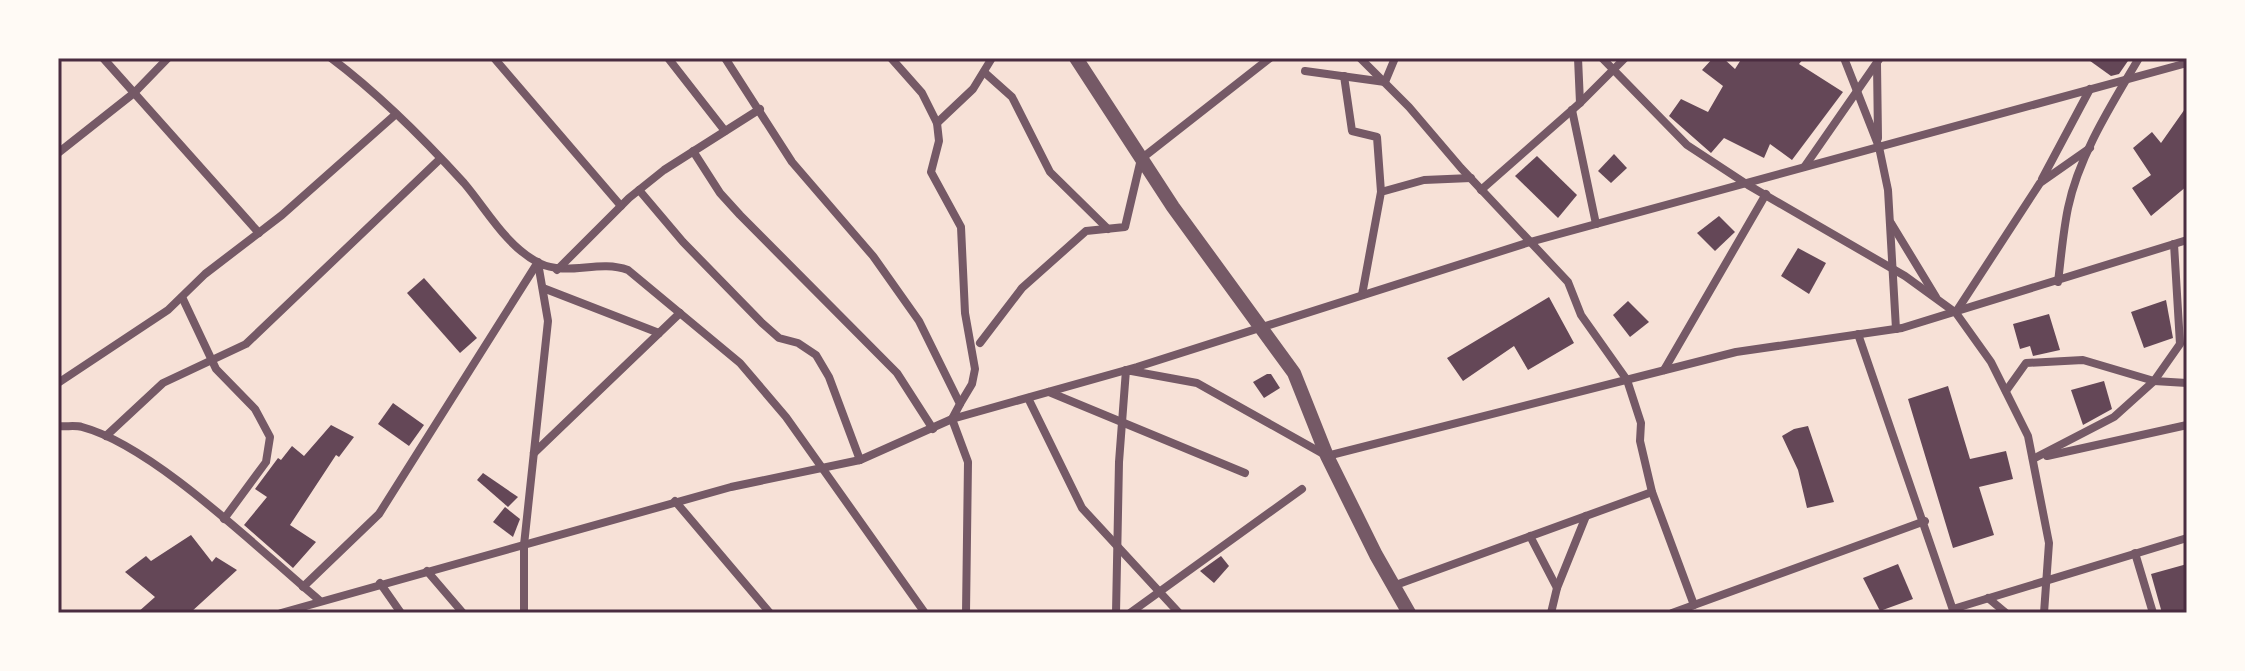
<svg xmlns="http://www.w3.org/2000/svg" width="2245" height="671" viewBox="0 0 2245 671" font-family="'Work Sans',sans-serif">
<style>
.building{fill:#644757}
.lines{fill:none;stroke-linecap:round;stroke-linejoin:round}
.minor{stroke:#755966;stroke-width:8}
.tertiary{stroke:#755966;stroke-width:14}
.neatline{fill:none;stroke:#4a2c40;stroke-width:3}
</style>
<rect width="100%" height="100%" fill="#f7e1d7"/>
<g class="building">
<path d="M1713,58H1723L1735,69L1742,58H1804L1799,64L1843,92L1792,160L1770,144L1764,158L1724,138L1711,153L1669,116L1681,99L1708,112L1723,86L1702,70Z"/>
<path d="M2086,58H2130L2119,74L2111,76Z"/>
<path d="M2187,106V186L2151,216L2132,188L2151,175L2133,148L2152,132L2161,143Z"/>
<path d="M1614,154L1627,168L1611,183L1598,171Z"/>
<path d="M1537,156L1577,195L1558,218L1515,176Z"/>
<path d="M1719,216L1735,232L1715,251L1697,233Z"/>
<path d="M1798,248L1826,263L1809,294L1781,276Z"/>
<path d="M424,278L477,338L460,353L407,293Z"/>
<path d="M1549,297L1574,343L1528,370L1514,346L1463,381L1447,358Z"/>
<path d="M2166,300L2173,338L2144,348L2131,312Z"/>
<path d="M1628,301L1649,322L1630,337L1613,315Z"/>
<path d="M2049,314L2060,350L2033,356L2030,346L2020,349L2013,324Z"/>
<path d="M1267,374H1271L1280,388L1264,398L1253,382Z"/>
<path d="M2104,381L2112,409L2083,425L2071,390Z"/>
<path d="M1948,386L1970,459L2006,451L2013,479L1979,487L1994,535L1953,548L1908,399Z"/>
<path d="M393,403L424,425L409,446L378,424Z"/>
<path d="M331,425L354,437L339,457L336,455L290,525L316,542L293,568L244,525L267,497L255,489L278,458L281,460L292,446L304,456Z"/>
<path d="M1808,426L1834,502L1807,508L1798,470L1782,436L1794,429Z"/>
<path d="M483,473L518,497L508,507L477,480Z"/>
<path d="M505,507L520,519L513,537L493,522Z"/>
<path d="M191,535L212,562L216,557L237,570L190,613H137L155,597L125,572L146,556L151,561Z"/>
<path d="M1221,556L1229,566L1214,583L1200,571Z"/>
<path d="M1898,564L1913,599L1880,611L1863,578Z"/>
<path d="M2187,564V613H2162L2151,574Z"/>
</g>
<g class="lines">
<g class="minor">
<path d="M103,58L259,233"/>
<path d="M331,58C379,94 423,138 464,183C487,210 506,246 539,263C568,277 598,259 628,270L740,363L786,417L925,613"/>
<path d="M494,58L621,206"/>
<path d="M668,58L725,131"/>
<path d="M725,58L792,162L873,256L919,321L960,404L952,419L968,462L966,613"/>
<path d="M891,58L922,93L937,123L939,141L931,172L961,227L965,313L975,369L972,384L960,404"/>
<path d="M1360,58L1409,107L1461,168L1568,282L1581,315L1627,380L1641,423L1640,441L1652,492L1694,605"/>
<path d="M1578,58L1580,103"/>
<path d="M1602,58L1687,145L1748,185L1905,276L1956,313L1991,362L2028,436L2049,543L2044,613"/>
<path d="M1844,58L1879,147L1888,190L1896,329"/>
<path d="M1877,64L1878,138"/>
<path d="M1305,71L1385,82L1395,58"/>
<path d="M984,72L1012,97L1050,172L1108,229"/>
<path d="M1344,76L1352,131L1377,137L1381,192"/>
<path d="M1572,110L1596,224"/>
<path d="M937,123L973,89L992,58"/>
<path d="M693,151L720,193L740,215L897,373L933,429"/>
<path d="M58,153L134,93L168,58"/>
<path d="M1805,166L1880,58"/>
<path d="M2042,179L2090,89"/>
<path d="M639,190L683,242L762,323L779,338L798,343L816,355L829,377L860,460"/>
<path d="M1481,190L1580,103L1625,58"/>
<path d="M1891,223L1936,297"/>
<path d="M557,270L629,198L664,170L760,109"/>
<path d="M2058,282C2061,258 2063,232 2068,208C2079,155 2112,104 2139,58"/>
<path d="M543,288L659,333"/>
<path d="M1362,295L1381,192L1424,180L1471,178"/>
<path d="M182,297L216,369L255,409L270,437L266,462L224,519"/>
<path d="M1956,312L2040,183L2090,148"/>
<path d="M1858,334L1954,613"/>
<path d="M980,343L1022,288L1086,231L1125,227L1141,159L1270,58"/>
<path d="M1664,370L1766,194"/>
<path d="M58,383L168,310L205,274L282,215L396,114"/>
<path d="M2006,391L2026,363L2083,360L2154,381L2187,383"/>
<path d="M1049,392L1245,473"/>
<path d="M1028,398L1082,508L1179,613"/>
<path d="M58,426C66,427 75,425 82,427C154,446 259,550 319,600"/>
<path d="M106,436L163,383L246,344L440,159"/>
<path d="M534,453L680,313"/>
<path d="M2047,456L2187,425"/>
<path d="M2033,459L2114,417L2154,381L2180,344L2174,244"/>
<path d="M675,501L770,613"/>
<path d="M1530,536L1557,588L1551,613"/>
<path d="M2135,553L2153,613"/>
<path d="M427,571L463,613"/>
<path d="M380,583L401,613"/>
<path d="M1393,586L1652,492"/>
<path d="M303,587L379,514L538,262"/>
<path d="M1557,588L1586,516"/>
<path d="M1988,598L2006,613"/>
<path d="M1953,609L2187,538"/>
<path d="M281,613L731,487L860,460L952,419L1137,367L1530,242L2187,63"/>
<path d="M524,613V545L548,321L538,263"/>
<path d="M1116,613L1119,462L1126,370L1197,383L1327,456L1736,352L1902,328L2187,240"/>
<path d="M1130,613L1302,489"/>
<path d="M1672,613L1925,521"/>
</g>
<path class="tertiary" d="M1076,58L1173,207L1294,373L1327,456L1376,555L1409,613"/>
</g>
<rect width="2245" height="671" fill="none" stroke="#fffaf5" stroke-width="120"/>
<rect x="60" y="60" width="2125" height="551" class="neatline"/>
</svg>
